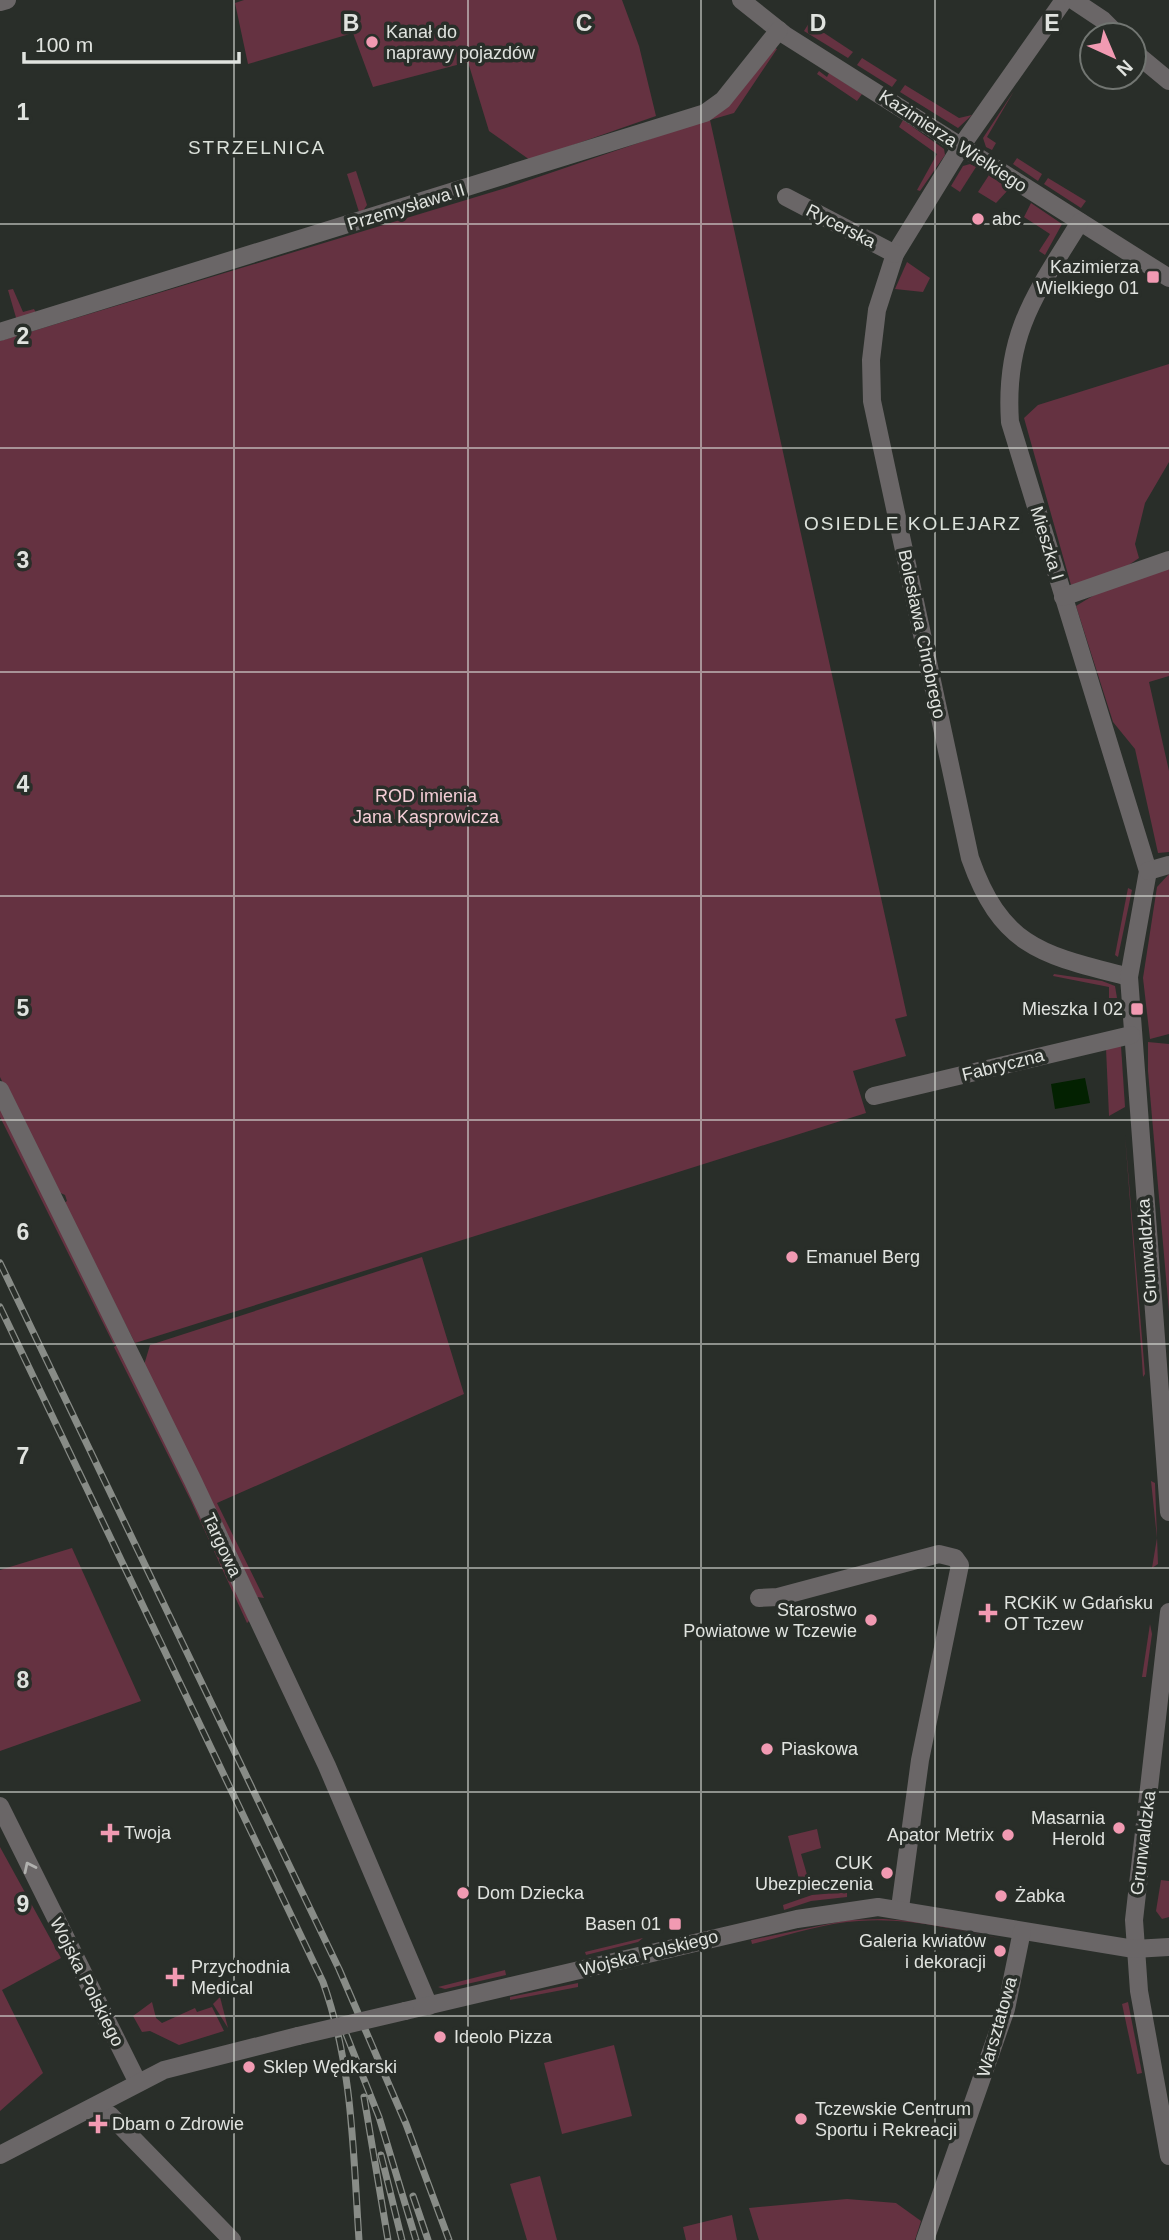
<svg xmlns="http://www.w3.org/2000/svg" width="1169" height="2240" viewBox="0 0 1169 2240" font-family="Helvetica,sans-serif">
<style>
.green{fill:#653241}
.water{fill:#032101}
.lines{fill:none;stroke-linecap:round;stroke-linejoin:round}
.minor{stroke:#6a6667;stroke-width:18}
.rail-casing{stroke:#888c87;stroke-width:7}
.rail{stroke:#292e29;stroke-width:4.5;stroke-dasharray:13;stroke-linecap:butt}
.minor-bridge{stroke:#6a6667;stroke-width:18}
.oneway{stroke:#b1b1af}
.grid{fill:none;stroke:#e0e3df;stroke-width:2;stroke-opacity:0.55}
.poi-dot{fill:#f19ab2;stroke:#292e29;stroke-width:2.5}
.labels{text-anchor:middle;stroke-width:7;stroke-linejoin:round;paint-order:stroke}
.poi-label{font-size:18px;fill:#e0e3df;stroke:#292e29;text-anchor:start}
.street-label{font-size:18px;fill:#e0e3df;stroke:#292e29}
.park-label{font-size:18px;fill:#f4cdd6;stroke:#292e29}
.neighbourhood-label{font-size:19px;letter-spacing:2px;fill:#dce2db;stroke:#292e29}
.grid-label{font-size:23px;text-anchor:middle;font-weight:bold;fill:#e0e3df;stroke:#292e29;stroke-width:7;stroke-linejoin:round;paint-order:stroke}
</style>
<rect width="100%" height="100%" fill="#292e29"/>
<g class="green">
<path d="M244,0H622L639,46L656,116L530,160L489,131L468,62L373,87L353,33L248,64L235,3Z"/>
<path d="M809,23L853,52L848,58L804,31Z"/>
<path d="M773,47L777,49L734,113L710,120L907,1016L895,1019L906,1056L853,1071L866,1113L135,1343L64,1203L67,1201L65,1195L56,1191L0,1077V341L509,187L653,138L708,117Z"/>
<path d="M862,58L897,80L892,87L857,65Z"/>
<path d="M819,71L827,77L829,73L862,94L857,101L817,74Z"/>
<path d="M905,85L959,118L972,115L958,128L900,92Z"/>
<path d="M1014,91L987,137L996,143L992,150L986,147L983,138Z"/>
<path d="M903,120L944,149L945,155L920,191L917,190L937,154L899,127Z"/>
<path d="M1017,158L1042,174L1038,181L1013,164Z"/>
<path d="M970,164L976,167L960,192L951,186L963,166Z"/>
<path d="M356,171L367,205L360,215L347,174Z"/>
<path d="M989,175L1009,189L996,203L978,192Z"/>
<path d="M1048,178L1086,201L1081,208L1044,184Z"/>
<path d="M1031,203L1062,224L1045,255L1039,251L1050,234L1024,217Z"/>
<path d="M907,262L930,278L923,292L895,289Z"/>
<path d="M13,289L23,312L34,309L37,315L17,321L8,290Z"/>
<path d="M1169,364V462L1145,503L1135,544L1139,558L1111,577L1071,585L1024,418L1038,405Z"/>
<path d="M1169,569V676L1149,682L1169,771V852L1158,853L1135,749L1113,722L1076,606C1104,588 1135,573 1169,569Z"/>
<path d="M1169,874V1034L1150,1039L1143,978L1157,887Z"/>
<path d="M1128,888L1132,890L1118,957L1115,955Z"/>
<path d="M1054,974L1102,981L1115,986L1117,998H1109V987L1053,976Z"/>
<path d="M1148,1042L1169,1044V1312L1148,1071Z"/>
<path d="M1121,1046L1125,1107L1109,1116L1106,1048Z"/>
<path d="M0,1104L116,1342L114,1345L0,1117Z"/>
<path d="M1125,1135L1145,1374L1143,1377L1142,1361Z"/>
<path d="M422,1257L464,1394L217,1503L264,1598L257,1597L144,1365L150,1345Z"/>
<path d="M118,1344L250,1620L247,1623L191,1501L114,1347Z"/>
<path d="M1151,1481L1155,1483L1158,1564L1152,1568L1157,1538Z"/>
<path d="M72,1548L141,1701L0,1751V1570Z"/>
<path d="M1150,1624L1152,1634L1146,1677H1142Z"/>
<path d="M817,1829L821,1848L801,1854L810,1885L801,1887L788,1836Z"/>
<path d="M0,1847L61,1958L2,1990L43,2073L0,2111Z"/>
<path d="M1161,1880L1169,1881V1917L1162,1919L1156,1911Z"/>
<path d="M847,1892V1897L811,1901L784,1910L783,1905L812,1895Z"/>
<path d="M883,1919L922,1922L1004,1939C956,1930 908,1917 859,1921C823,1923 787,1936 752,1944L751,1940L848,1920Z"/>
<path d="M643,1938L638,1942L586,1955L585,1952Z"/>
<path d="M505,1970L506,1975L445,1989L438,1987Z"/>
<path d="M578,1983V1987L510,2000V1997Z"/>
<path d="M220,1997L228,2028L213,2004Z"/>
<path d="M152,2002L156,2018L162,2023L195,2008L197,2012L212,2007L224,2031L179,2045L150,2031L142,2032L133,2016Z"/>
<path d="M1128,2002L1142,2073L1137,2074L1122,2004Z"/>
<path d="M614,2045L632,2116L562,2134L544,2063Z"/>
<path d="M540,2176L557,2240H527L510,2184Z"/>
<path d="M847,2199L896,2203L921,2221L915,2240H759L749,2208Z"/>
<path d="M732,2215L737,2240H686L683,2227Z"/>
</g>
<path class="water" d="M1085,1078L1090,1103L1055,1109L1051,1084Z"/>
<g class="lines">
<g class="minor">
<path d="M741,0L785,35L1169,278"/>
<path d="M1064,0L962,145L895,254L877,310L871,360L872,401L970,858C1002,949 1044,955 1129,977"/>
<path d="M1073,0L1103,20L1118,35"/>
<path d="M0,2L7,0"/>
<path d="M1134,52L1169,81"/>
<path d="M786,197L895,254"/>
<path d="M1080,222C1036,293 1004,334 1010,422L1148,871L1129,977L1169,1512"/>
<path d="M0,332L705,113L723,100L779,30"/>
<path d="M1063,597L1169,560"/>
<path d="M1148,871L1169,865"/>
<path d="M0,1090L193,1481L327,1766L429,2006"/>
<path d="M874,1096L1131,1035"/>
<path d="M759,1598L778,1597L939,1554L955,1558L960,1565L920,1760L900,1908"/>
<path d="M1169,1612L1134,1920L1139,1991L1169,2156"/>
<path d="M0,1806L137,2081"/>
<path d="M405,2011L797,1919L878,1907L1134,1949L1169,1947"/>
<path d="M110,2115L232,2240"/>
<path d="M0,2155L164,2070L298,2036"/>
<path d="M925,2240L1006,2009L1022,1931"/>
</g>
<defs>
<g id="rail">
<path d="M0,1263L339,1969L406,2124L449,2240"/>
<path d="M0,1307L323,1982C353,2066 353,2152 359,2240"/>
<path d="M346,2034L379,2117L416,2240"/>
<path d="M364,2097L388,2240"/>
<path d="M381,2155L402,2240"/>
<path d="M413,2196L428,2240"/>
</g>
</defs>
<use href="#rail" class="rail-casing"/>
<use href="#rail" class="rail"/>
<path class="minor-bridge" d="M298,2036L405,2011"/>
</g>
<defs><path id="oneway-chevron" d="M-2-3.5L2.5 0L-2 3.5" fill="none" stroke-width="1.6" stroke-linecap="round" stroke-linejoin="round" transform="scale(1.75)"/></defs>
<use class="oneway" href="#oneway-chevron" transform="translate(29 1867) rotate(-116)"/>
<path class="grid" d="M234,0V2240M468,0V2240M701,0V2240M935,0V2240M0,224H1169M0,448H1169M0,672H1169M0,896H1169M0,1120H1169M0,1344H1169M0,1568H1169M0,1792H1169M0,2016H1169"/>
<g class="poi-dot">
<circle cx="372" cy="42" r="7"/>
<circle cx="978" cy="219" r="7"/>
<rect x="1146" y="270" width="14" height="14" rx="3.5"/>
<rect x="1130" y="1002" width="14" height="14" rx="3.5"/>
<circle cx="792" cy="1257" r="7"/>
<path d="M984.5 1602.5h7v7h7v7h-7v7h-7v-7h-7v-7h7z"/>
<circle cx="871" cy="1620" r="7"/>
<circle cx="767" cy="1749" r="7"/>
<circle cx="1119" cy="1828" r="7"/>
<path d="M106.5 1822.5h7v7h7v7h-7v7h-7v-7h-7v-7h7z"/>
<circle cx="1008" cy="1835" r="7"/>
<circle cx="887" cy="1873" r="7"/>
<circle cx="463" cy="1893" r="7"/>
<circle cx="1001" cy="1896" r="7"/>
<rect x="668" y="1917" width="14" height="14" rx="3.5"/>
<circle cx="1000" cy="1951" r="7"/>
<path d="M171.5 1966.5h7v7h7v7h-7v7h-7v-7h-7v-7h7z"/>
<circle cx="440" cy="2037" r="7"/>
<circle cx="249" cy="2067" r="7"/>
<circle cx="801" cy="2119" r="7"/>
<path d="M94.5 2113.5h7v7h7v7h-7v7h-7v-7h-7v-7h7z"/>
</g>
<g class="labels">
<g class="poi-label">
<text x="386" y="38">Kanał do<tspan x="386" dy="21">naprawy pojazdów</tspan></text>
<text x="992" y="225">abc</text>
<text x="1139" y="273" text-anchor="end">Kazimierza<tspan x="1139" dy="21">Wielkiego 01</tspan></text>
<text x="1123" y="1015" text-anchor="end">Mieszka I 02</text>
<text x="806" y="1263">Emanuel Berg</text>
<text x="1004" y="1609">RCKiK w Gdańsku<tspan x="1004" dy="21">OT Tczew</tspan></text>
<text x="857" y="1616" text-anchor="end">Starostwo<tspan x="857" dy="21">Powiatowe w Tczewie</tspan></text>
<text x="781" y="1755">Piaskowa</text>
<text x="1105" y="1824" text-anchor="end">Masarnia<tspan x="1105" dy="21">Herold</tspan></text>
<text x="124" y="1839">Twoja</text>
<text x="994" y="1841" text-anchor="end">Apator Metrix</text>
<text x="873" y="1869" text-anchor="end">CUK<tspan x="873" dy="21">Ubezpieczenia</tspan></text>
<text x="477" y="1899">Dom Dziecka</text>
<text x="1015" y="1902">Żabka</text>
<text x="661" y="1930" text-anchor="end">Basen 01</text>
<text x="986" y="1947" text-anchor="end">Galeria kwiatów<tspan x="986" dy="21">i dekoracji</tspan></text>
<text x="191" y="1973">Przychodnia<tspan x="191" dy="21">Medical</tspan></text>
<text x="454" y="2043">Ideolo Pizza</text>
<text x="263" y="2073">Sklep Wędkarski</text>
<text x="815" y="2115">Tczewskie Centrum<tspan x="815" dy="21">Sportu i Rekreacji</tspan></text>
<text x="112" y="2130">Dbam o Zdrowie</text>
</g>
<g class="street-label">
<text transform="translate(953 141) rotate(33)" y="6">Kazimierza Wielkiego</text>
<text transform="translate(406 207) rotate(-17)" y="6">Przemysława II</text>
<text transform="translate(841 226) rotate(27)" y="6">Rycerska</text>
<text transform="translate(1047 543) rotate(73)" y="6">Mieszka I</text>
<text transform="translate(922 634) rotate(78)" y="6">Bolesława Chrobrego</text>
<text transform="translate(1003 1065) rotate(-14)" y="6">Fabryczna</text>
<text transform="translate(1147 1251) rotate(-94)" y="6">Grunwaldzka</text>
<text transform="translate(222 1545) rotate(65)" y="6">Targowa</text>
<text transform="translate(1143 1843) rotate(-83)" y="6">Grunwaldzka</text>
<text transform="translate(649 1953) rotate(-14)" y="6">Wojska Polskiego</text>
<text transform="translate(87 1982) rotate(63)" y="6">Wojska Polskiego</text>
<text transform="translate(997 2027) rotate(-74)" y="6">Warsztatowa</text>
</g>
<g class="park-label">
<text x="426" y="802">ROD imienia<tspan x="426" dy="21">Jana Kasprowicza</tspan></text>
</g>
<g class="neighbourhood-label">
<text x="257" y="154">STRZELNICA</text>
<text x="913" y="530">OSIEDLE KOLEJARZ</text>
</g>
</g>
<g class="grid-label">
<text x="351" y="31">B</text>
<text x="584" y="31">C</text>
<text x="818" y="31">D</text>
<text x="1052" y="31">E</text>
<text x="23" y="120">1</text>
<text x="23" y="344">2</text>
<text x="23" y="568">3</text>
<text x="23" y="792">4</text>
<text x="23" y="1016">5</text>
<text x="23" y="1240">6</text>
<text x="23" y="1464">7</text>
<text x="23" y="1688">8</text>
<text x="23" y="1912">9</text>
</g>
<g transform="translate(1113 56) rotate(136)"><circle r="33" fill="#292e29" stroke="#727672" stroke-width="2"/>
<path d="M0-5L12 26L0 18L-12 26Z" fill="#f19ab2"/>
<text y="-10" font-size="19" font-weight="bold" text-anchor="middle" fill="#e0e3df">N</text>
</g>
<path d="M24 52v10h215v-10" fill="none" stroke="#e0e3df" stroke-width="3.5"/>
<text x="35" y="52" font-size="21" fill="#e0e3df" stroke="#292e29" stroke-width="5" paint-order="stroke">100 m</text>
</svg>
